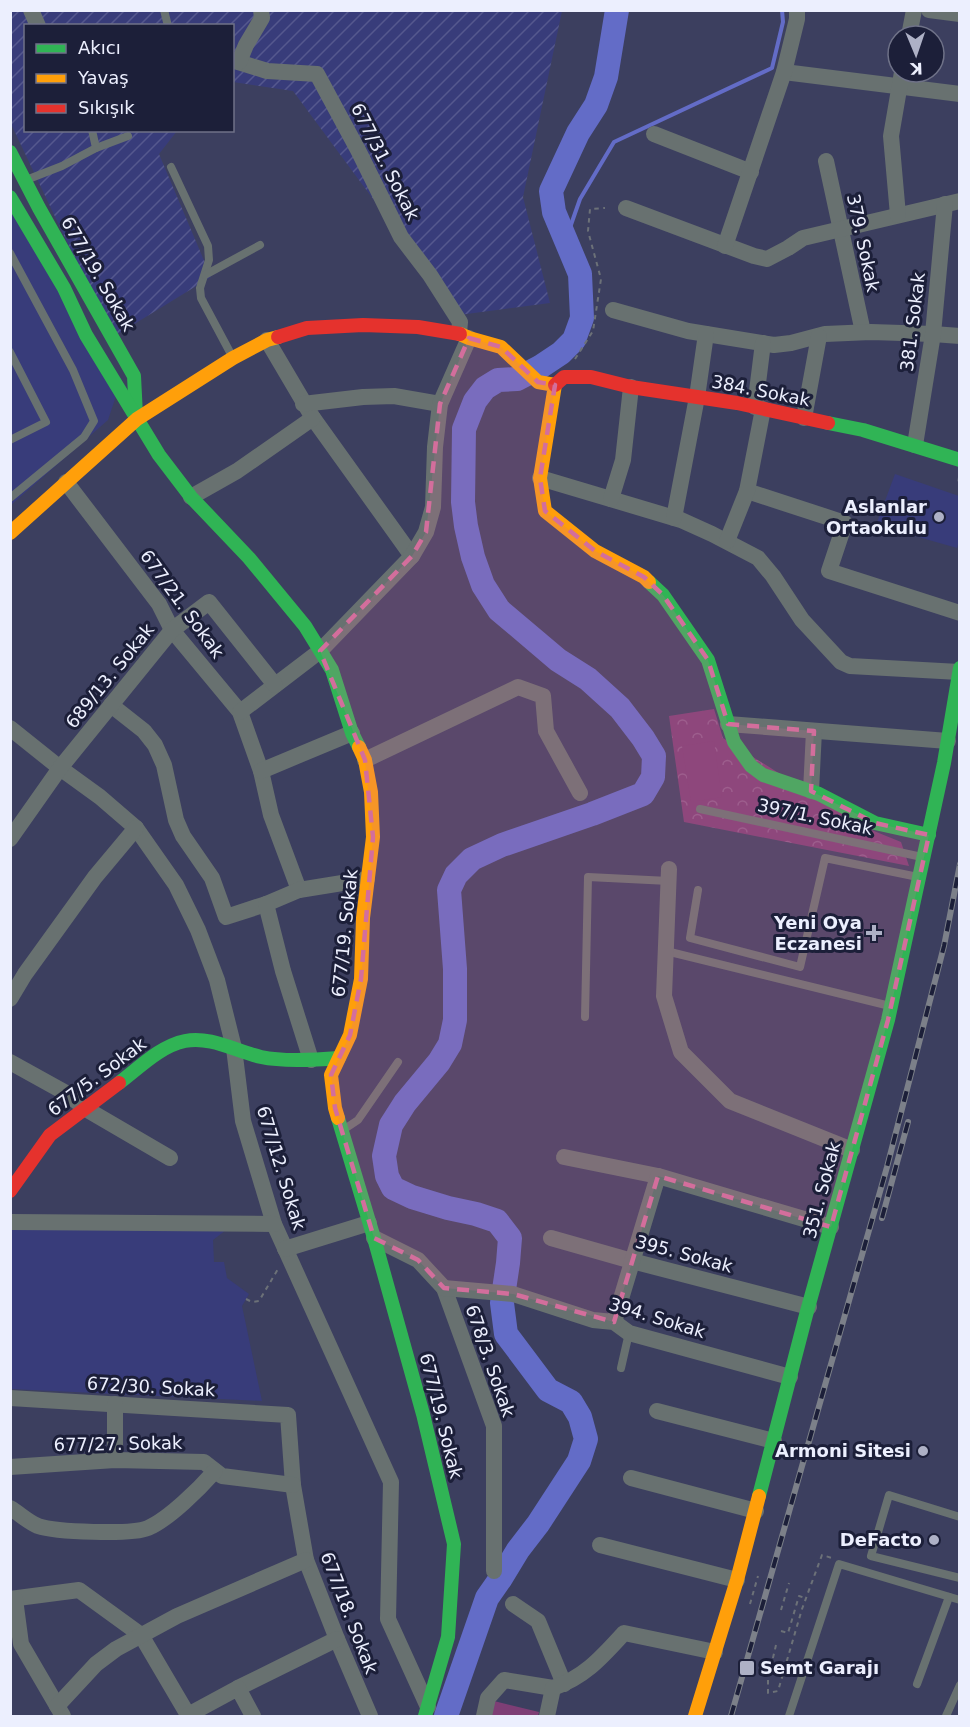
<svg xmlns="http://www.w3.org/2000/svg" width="970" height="1727" viewBox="0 0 970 1727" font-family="'DejaVu Sans',sans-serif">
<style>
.built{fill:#383c7a}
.industrial{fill:url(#industrial-furrows)}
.park{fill:url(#park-crowns)}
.garden{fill:#7e3e75}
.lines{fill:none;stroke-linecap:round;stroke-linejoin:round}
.stream{stroke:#636cc7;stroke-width:4}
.river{stroke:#636cc7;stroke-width:24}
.path{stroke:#6c7178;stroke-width:2;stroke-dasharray:4.5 4.5;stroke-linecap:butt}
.lane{stroke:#687170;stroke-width:8}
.street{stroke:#687170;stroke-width:16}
.fast{stroke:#30b455;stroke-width:14}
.slow{stroke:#ff9f0a;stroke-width:14}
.jam{stroke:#e5322d;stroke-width:14}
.rail-casing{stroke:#7c8089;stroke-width:6}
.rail{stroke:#1c1f39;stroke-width:4;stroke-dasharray:11;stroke-linecap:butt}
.marked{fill:#d36e9c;fill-opacity:0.2;stroke:#d36e9c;stroke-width:4.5;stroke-dasharray:12 8;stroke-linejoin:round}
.poi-dot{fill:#aeb1c6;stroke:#1c1f39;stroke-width:2}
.labels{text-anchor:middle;stroke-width:6;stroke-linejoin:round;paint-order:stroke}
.street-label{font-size:18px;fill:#eceffe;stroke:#1c1f39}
.poi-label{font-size:18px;font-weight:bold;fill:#eceffe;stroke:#1c1f39;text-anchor:end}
</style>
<defs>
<pattern id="industrial-furrows" width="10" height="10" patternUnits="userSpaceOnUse" patternTransform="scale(1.5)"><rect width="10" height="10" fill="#383c7a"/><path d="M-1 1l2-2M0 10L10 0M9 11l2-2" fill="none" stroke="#55588e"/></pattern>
<pattern id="park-crowns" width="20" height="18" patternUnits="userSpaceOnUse" patternTransform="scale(1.5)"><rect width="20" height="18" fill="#7e3e75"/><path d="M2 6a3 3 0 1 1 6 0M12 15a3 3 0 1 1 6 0" fill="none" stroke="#905a8a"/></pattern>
</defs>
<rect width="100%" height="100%" fill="#3c3f5f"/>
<g class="built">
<path d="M10,203L116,396L108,420L11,505Z"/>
<path d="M895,474L959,496V541L957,548L876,525Z"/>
<path d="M11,1228L226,1230L213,1240L214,1262H224L227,1278L249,1294L242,1306L262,1401L11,1389Z"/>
</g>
<path class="industrial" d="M11,11H562L523,197L550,303L459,315L293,91L233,82L232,26H26V130L177,131L159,154L211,277L118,334L76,261L11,124Z"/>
<path class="park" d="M714,709L723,738L864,827L901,842L909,866L684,822L669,716Z"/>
<g class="garden">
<path d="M714,741L722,797L691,802L682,746Z"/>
<path d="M494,1701L539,1712L538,1716H490Z"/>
</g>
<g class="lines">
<path class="stream" d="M566,239L580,199L614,142L772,68L783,22L782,10"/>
<path class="river" d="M446,1716L487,1598L501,1578L518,1550L538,1524L579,1461L586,1439L580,1417L571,1402L548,1390L506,1334L502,1303L508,1263L510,1238L497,1221L476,1214L448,1208L412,1197L393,1188L387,1176L384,1156L391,1125L405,1103L439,1062L450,1044L455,1020V969L449,890L456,875L472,859L502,845L592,814L643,794L653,777L654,756L643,738L620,708L588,679L558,660L499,610L483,585L473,557L466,526L463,502L464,429L475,401L485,388L498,380L517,379L540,367L561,353L574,340L582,318L580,274L554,212L551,191L578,133L596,105L606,77L617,10"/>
<g class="path">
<path d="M575,359L593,331L601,279L588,231L590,209L605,208"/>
<path d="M959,477L958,485H960"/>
<path d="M246,1299L252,1302L259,1301L278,1269"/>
<path d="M750,1604L758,1576"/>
<path d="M781,1610L789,1583"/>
<path d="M781,1631L788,1633L799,1596L805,1598"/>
<path d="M776,1645L768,1679V1693L778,1691L802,1609L822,1555L832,1558"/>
</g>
<g class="lane">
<path d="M164,10L168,26"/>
<path d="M96,148L128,136"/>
<path d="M171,167L208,246L209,260L200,288L201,298L232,356"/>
<path d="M26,180L62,166L96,148L92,130"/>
<path d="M10,253L73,370L94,421L84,437L10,498"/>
<path d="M205,275L260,245"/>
<path d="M10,352L46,422L10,440"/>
<path d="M700,809L922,857"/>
<path d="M698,890L690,938L800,967L825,858L918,877"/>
<path d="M666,951L890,1006"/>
<path d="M585,1017L588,877L669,881"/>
<path d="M343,1130L358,1120L398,1062"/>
<path d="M621,1368L629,1333"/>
<path d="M960,1517L889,1495L871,1556L960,1578"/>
<path d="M917,1684L949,1597"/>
<path d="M789,1716L839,1564L960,1600"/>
<path d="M946,1716L960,1685"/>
</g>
<g class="street">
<path d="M31,10L38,26"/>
<path d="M929,10L960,14"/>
<path d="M909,36L914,10"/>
<path d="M232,60L267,71L317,74L358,150L401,237L430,275L460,322L459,333"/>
<path d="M239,62L246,45L262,18L261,10"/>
<path d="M784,72L960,94"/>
<path d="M654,134L751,172"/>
<path d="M826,161L863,332"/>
<path d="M626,208L754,256L767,259L788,248L803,238L960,201"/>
<path d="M898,215L891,136L902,72"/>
<path d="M725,246L784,72L797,19V10"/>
<path d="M613,310L688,331L774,345L791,343L825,334L871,332L933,334L960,336"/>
<path d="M267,340L313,418L412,556"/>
<path d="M303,404L363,397L394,396L440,404"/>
<path d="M755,407L763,343"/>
<path d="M804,418L819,336"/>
<path d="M915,445L933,334L945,204"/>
<path d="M540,478L681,520L712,534L758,558L773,576L802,620L841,662L850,666L959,672"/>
<path d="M66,482L159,604L172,630L240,712L261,771L271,815L299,890"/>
<path d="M747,491L845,523L829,571L960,613"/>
<path d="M191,497L237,471L313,418"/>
<path d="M611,499L623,460L631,387"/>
<path d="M674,518L697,397L706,334"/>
<path d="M727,541L747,491L763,409"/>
<path d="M111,705L144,731L155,745L164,765L176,820L183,836L212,878L226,917L266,904L299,890L367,879"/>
<path d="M240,712L320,651L412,556L426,532L433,507L435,447L440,404L469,338"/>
<path d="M728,724L948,741"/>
<path d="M10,728L60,768L100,797L136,828L176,885L198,930L217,980L234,1048L243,1121L274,1224L391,1482L388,1619L428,1707"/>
<path d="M365,760L518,687L543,696L546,731L580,793"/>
<path d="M261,771L352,733"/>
<path d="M811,791L814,731"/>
<path d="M10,839L60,768L172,630L209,602L275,685"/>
<path d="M669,869L664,996L681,1052L730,1101L852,1150"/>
<path d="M266,904L283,971L311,1060"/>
<path d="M10,999L25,974L95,877L136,828"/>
<path d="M10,1062L66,1093L86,1109L170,1158"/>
<path d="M564,1157L658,1176"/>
<path d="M10,1222L274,1224"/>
<path d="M374,1238L418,1260L444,1288L494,1426V1571"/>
<path d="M551,1238L632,1261L809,1307"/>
<path d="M285,1249L369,1223"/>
<path d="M444,1288L513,1294L593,1320L614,1322L629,1333L790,1377"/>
<path d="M614,1322L658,1176L831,1227"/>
<path d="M10,1398L288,1415L293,1485L306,1560L337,1639L370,1716"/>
<path d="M657,1411L774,1441"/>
<path d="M115,1460V1404"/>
<path d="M10,1467L115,1460L204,1462L222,1476L293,1485"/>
<path d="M631,1478L756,1511"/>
<path d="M10,1508C19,1513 28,1522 38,1526C55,1532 132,1535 148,1528C169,1519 200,1488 215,1471"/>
<path d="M600,1545L737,1580"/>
<path d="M10,1599L79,1590L141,1635L188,1715"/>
<path d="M15,1599L21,1644L63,1716"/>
<path d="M513,1604L538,1621L564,1684"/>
<path d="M238,1688L337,1639"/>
<path d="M57,1706L96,1664L116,1649L177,1616L306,1560"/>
<path d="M188,1715L238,1688L253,1716"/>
<path d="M484,1716L488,1698L504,1680L553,1688"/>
<path d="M547,1716L553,1688C585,1677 602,1657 624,1633L715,1652"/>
</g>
<g class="fast">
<path d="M10,152L39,208L134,376L136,415"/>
<path d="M10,197L64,288L86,335L159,455L191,497L249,558L305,626L332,670L352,733L359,747"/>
<path d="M828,423L863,430L960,460"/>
<path d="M649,582L663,595L708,660L734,742L751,766L763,775L819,794L875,823L929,835"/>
<path d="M119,1083C139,1068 160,1046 185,1041C211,1036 235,1051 261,1057C284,1062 315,1060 339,1058"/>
<path d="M338,1118L374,1238L423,1414L454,1544L448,1637L425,1716"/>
<path d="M759,1496L806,1315L888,1020L944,763L960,668"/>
</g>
<g class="slow">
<path d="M460,334L469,338L501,347L538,382L555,385L540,478L545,511L595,551L644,577L649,582"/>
<path d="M10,533L137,419L233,358L267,340L278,337"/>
<path d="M338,1118L335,1108L331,1075L350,1035L361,979L363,918L373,837L371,792L365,760L359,747"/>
<path d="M695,1716L737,1580L759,1496"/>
</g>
<g class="jam">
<path d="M278,337L307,328L363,325L418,327L460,334"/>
<path d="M555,385L564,377H591L631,387L737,403L828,423"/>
<path d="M10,1191L50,1135L119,1083"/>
</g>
<defs>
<g id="rail">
<path d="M882,1218L908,1122"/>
<path d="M731,1716L887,1167L944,946L960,864"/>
</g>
</defs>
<use href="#rail" class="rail-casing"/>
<use href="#rail" class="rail"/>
</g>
<path class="marked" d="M469,338L501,347L538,382L555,385L540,478L545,511L595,551L644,577L663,595L708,660L728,724L814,731L811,791L875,823L929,835L888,1020L831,1227L658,1176L614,1322L513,1294L444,1288L418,1260L374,1238L335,1108L331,1075L350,1035L361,979L373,837L365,760L320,651L412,556L426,532L440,404Z"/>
<g class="poi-dot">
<circle cx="939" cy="517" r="6"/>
<path d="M871 924h6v6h6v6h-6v6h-6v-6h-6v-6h6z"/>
<circle cx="923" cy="1451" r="6"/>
<circle cx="934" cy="1540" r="6"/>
<rect x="739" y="1660" width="16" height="16" rx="3"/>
</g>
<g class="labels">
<g class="street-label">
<text transform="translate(385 162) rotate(63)" y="6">677/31. Sokak</text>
<text transform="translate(863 243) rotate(78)" y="6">379. Sokak</text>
<text transform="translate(98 274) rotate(60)" y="6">677/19. Sokak</text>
<text transform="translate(913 322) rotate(-83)" y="6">381. Sokak</text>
<text transform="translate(761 391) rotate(11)" y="6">384. Sokak</text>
<text transform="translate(182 604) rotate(54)" y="6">677/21. Sokak</text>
<text transform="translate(110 676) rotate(-51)" y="6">689/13. Sokak</text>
<text transform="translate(815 817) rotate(12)" y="6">397/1. Sokak</text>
<text transform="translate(345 933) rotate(-84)" y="6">677/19. Sokak</text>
<text transform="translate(97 1077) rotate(-37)" y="6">677/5. Sokak</text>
<text transform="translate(281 1168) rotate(73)" y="6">677/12. Sokak</text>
<text transform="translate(822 1190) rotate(-75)" y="6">351. Sokak</text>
<text transform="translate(684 1254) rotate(15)" y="6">395. Sokak</text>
<text transform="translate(657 1318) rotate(17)" y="6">394. Sokak</text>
<text transform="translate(490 1361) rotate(71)" y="6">678/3. Sokak</text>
<text transform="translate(151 1387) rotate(3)" y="6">672/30. Sokak</text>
<text transform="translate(441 1416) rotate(76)" y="6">677/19. Sokak</text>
<text transform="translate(118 1444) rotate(-1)" y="6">677/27. Sokak</text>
<text transform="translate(349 1613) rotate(69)" y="6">677/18. Sokak</text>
</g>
<g class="poi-label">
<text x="927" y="513">Aslanlar<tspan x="927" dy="21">Ortaokulu</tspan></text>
<text x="862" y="929">Yeni Oya<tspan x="862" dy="21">Eczanesi</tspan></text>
<text x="911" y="1457">Armoni Sitesi</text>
<text x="922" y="1546">DeFacto</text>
<text x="760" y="1674" text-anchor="start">Semt Garajı</text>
</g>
</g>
<rect width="970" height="1727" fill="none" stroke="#eceffe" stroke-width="24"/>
<rect x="24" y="24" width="210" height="108" fill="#1c1f39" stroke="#6f7288" stroke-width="1.5"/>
<rect x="36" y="44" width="30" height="9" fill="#30b455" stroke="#6f7288" stroke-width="1.5"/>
<text x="78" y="54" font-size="18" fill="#eceffe">Akıcı</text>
<rect x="36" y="74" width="30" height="9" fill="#ff9f0a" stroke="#6f7288" stroke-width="1.5"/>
<text x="78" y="84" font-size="18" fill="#eceffe">Yavaş</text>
<rect x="36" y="104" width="30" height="9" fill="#e5322d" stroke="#6f7288" stroke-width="1.5"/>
<text x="78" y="114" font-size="18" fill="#eceffe">Sıkışık</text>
<g transform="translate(916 54) rotate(178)"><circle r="28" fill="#1c1f39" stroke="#6f7288" stroke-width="1.5"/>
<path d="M0-4.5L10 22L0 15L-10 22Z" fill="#aeb1c6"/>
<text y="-9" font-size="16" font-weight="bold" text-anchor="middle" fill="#eceffe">K</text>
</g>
</svg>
